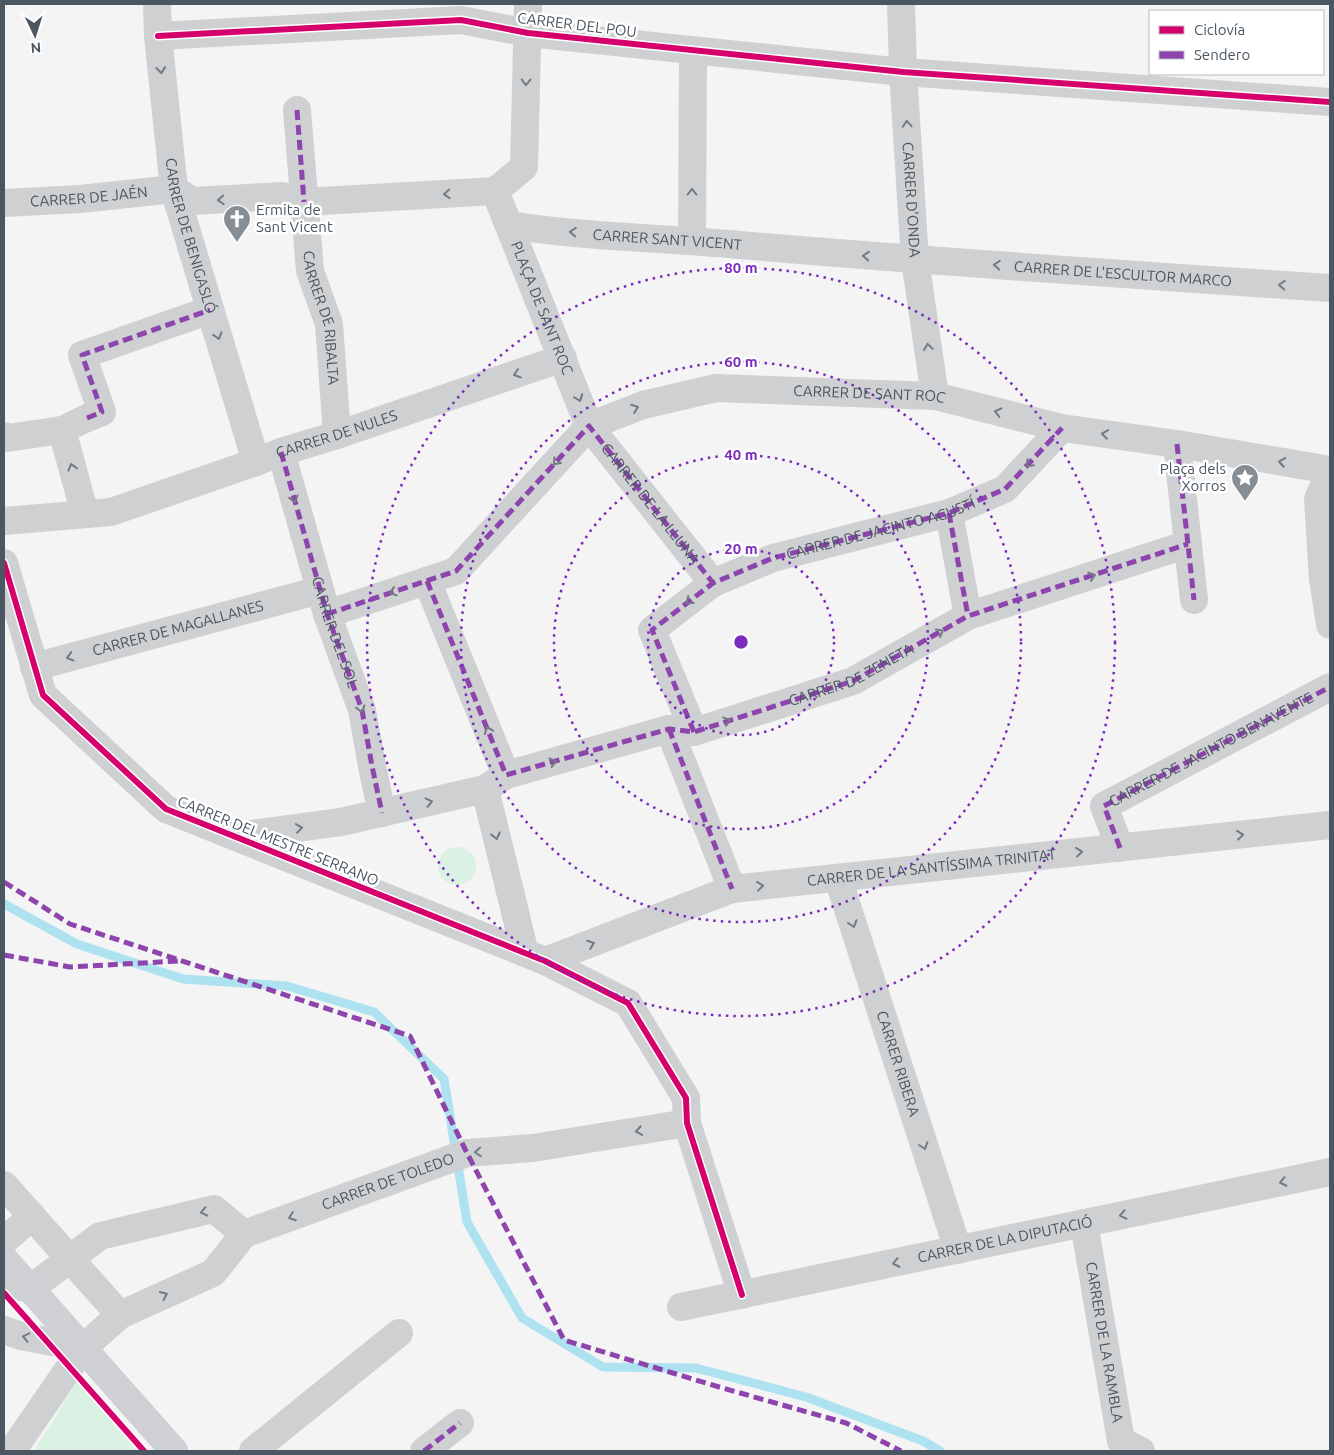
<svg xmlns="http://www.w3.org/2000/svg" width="1334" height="1455" viewBox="0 0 1334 1455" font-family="Ubuntu,sans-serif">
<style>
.green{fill:#d9f2e3}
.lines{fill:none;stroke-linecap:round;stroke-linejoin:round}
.stream{stroke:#aee2f0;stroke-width:9}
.street{stroke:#ced0d2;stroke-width:28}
.secondary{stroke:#ced0d4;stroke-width:28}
.quiet{stroke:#8e44ad;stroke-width:5;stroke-dasharray:10 5;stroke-linecap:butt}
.cycleway-casing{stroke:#fff;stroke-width:9}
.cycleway{stroke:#d6006c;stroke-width:6}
.oneway{stroke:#727b83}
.ring{fill:none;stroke:#7b2cbf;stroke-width:2.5;stroke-dasharray:2.5 5}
.labels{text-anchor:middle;stroke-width:5;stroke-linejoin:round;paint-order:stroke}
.street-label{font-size:15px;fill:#4a5661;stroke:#fff}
.poi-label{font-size:15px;fill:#4a5661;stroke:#fff;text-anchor:start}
.centre{fill:#7b2cbf;stroke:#fff;stroke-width:2.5}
.ring-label{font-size:15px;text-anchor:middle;font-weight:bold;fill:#7b2cbf;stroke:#fff;stroke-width:5;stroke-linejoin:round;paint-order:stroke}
</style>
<rect width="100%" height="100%" fill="#f4f4f4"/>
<g class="green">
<circle cx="457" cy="866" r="19"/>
<path d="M77,1382L137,1451H34Z"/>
</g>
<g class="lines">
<path class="stream" d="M4,904L77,944L183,979L287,986L374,1012L444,1079L467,1222L522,1318L603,1367L696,1368L806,1397L923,1441L940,1451"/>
<g class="street">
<path id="s1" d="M157,4L158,36L174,189L256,462"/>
<path id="s2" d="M901,4L903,72L915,260L935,396"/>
<path d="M158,36L461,20L528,33L903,72L1330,102"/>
<path id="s3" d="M297,110L310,271L329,324L337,435"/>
<path d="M174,189L192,201L282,196L304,202L495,191"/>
<path id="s4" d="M495,191L589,426L713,583"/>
<path d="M495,191L524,167L528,4"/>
<path id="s5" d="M4,203L80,199L174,189"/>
<path id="s6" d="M509,225C585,237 663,238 740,245C937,262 1133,275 1330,288"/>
<path d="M692,241L693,51"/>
<path d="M62,430L87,418L102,412L82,355L210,310"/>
<path d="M4,436L7,438L62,430L85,514"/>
<path d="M1177,444L1194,600"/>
<path d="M281,452L327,614L362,710L372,766L382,813"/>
<path d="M1330,472L1318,499L1323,579L1330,625"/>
<path d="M949,513L968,616"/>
<path id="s7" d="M4,521L111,512L256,462L281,452L337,435L563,358"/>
<path d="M4,563L43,695L166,809L545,961L628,1003L686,1098L687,1123L742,1295"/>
<path d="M427,581L506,775"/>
<path id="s8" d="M327,614L456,571L589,426L643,405L716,388L935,396L1062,428L1177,444L1330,470"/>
<path id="s9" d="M34,667L320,590"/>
<path d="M669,729L732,889"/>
<path id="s10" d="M694,732L652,630L713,583L773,558L949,513L1005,489L1062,428"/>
<path d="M485,789L525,953"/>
<path id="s11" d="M236,836L341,822L485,789L506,775L669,729L694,732L853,681L968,616L1188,544"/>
<path d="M1120,848L1104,806L1330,687"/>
<path id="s12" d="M838,878L958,1250"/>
<path id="s13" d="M545,961L732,889L1330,825"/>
<path d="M4,1185L120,1315L83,1348L12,1451"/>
<path id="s14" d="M1084,1223L1121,1441L1141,1451"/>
<path d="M4,1241L32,1216"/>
<path d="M4,1283L30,1289L100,1236L214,1209L244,1234"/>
<path id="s15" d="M681,1307L1330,1172"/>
<path id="s16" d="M120,1315L213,1273L244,1234L467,1153L533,1148L687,1123"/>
<path d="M4,1330L21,1336L83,1348"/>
<path d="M253,1451L399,1333"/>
<path d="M424,1451L460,1423"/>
</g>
<path class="secondary" d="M4,1259L174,1451"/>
<g class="quiet">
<path d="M297,110L304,202"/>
<path d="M87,418L102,412L82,355L210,310"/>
<path d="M1177,444L1194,600"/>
<path id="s17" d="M281,452L327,614L362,710L372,766L382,813"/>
<path d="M949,513L968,616"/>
<path d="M427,581L506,775L669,729L694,732L853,681L968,616L1188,544"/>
<path d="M327,614L456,571L589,426L713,583"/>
<path d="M669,729L732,889"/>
<path d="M694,732L652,630L713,583L773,558L949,513L1005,489L1062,428"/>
<path id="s18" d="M1120,848L1104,806L1330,687"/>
<path d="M4,882L70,924L410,1036L467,1153L564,1340L719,1387L846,1423L901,1451"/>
<path d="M4,955L70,967L178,961"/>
<path d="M424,1451L460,1423"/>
</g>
<defs>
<g id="cycleway">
<path d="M158,36L461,20L528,33L903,72L1330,102"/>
<path d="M4,563L43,695L166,809L545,961L628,1003L686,1098L687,1123L742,1295"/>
<path d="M4,1293L144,1451"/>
</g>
</defs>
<use href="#cycleway" class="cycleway-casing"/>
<use href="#cycleway" class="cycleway"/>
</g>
<defs><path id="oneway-chevron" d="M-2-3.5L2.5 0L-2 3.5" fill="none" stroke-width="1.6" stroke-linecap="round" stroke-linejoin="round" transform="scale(1.25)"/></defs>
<g class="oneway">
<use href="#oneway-chevron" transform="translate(161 70) rotate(84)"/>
<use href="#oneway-chevron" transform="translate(526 82) rotate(92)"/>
<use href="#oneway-chevron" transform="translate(907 124) rotate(-94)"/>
<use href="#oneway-chevron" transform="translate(692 192) rotate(-90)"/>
<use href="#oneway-chevron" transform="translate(447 194) rotate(177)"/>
<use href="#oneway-chevron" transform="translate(221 200) rotate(177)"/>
<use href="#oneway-chevron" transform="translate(573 232) rotate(-176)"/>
<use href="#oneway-chevron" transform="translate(866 256) rotate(-175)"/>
<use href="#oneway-chevron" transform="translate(997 265) rotate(-176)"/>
<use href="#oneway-chevron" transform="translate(1282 285) rotate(-176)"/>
<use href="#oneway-chevron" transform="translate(218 336) rotate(73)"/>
<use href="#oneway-chevron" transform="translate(928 347) rotate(-98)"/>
<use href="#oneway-chevron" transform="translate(517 374) rotate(161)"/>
<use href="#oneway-chevron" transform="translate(579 398) rotate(69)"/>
<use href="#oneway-chevron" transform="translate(635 408) rotate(-21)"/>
<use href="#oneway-chevron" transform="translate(998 412) rotate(-166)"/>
<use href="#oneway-chevron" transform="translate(1105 434) rotate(-171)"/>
<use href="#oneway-chevron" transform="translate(556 462) rotate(132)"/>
<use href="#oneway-chevron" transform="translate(1282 462) rotate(-171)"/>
<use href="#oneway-chevron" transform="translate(1029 464) rotate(133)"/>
<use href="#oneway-chevron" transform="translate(72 467) rotate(-105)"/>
<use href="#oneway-chevron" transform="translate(294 499) rotate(74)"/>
<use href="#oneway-chevron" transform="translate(1092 576) rotate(-18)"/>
<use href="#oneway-chevron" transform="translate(393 592) rotate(162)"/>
<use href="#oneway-chevron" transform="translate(689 601) rotate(142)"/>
<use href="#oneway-chevron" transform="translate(940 632) rotate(-29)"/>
<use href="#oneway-chevron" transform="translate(70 657) rotate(165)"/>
<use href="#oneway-chevron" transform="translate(361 709) rotate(74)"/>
<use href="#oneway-chevron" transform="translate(727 721) rotate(-18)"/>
<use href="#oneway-chevron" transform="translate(488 730) rotate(-112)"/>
<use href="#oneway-chevron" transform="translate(553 762) rotate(-16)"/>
<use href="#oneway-chevron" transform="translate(429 802) rotate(-13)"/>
<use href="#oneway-chevron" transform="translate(299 828) rotate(-8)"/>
<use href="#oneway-chevron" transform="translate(1240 835) rotate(-6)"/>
<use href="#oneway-chevron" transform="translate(496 836) rotate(76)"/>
<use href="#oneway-chevron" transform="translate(1079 852) rotate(-6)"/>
<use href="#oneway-chevron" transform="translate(760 886) rotate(-6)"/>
<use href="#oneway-chevron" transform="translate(853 924) rotate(72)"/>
<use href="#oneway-chevron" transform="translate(591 944) rotate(-21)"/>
<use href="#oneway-chevron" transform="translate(639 1131) rotate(171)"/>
<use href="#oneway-chevron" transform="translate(924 1146) rotate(72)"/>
<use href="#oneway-chevron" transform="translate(478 1152) rotate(176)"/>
<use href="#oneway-chevron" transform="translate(1283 1182) rotate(168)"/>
<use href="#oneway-chevron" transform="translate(204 1212) rotate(167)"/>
<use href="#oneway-chevron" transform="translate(1123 1215) rotate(168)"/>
<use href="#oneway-chevron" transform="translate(292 1217) rotate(160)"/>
<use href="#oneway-chevron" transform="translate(896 1263) rotate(168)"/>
<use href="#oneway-chevron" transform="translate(164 1295) rotate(-25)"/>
<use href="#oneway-chevron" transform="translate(26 1337) rotate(-167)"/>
</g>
<g class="ring">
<circle cx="741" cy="642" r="93"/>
<circle cx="741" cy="642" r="187"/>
<circle cx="741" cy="642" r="280"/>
<circle cx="741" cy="642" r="374"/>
</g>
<defs>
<symbol id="church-pin" viewBox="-11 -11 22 30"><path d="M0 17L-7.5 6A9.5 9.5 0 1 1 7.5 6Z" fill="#868d94" stroke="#fff"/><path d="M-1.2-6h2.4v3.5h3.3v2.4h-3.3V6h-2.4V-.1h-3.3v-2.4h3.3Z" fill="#fff"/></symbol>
<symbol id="sight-pin" viewBox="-11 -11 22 30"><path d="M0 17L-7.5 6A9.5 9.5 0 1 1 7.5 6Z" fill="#868d94" stroke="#fff"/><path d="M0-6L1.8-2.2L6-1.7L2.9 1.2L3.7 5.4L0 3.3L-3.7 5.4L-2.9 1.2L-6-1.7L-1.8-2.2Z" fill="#fff"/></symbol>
</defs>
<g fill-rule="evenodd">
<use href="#church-pin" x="221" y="203" width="32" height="43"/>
<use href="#sight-pin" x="1229" y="462" width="32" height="43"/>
</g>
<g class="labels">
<g class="street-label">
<text transform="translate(577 25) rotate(7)" y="5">CARRER DEL POU</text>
<text dy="5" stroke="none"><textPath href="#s5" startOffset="85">CARRER DE JAÉN</textPath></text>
<text dy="5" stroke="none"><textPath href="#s2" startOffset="196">CARRER D'ONDA</textPath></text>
<text dy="5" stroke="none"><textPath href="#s1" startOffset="235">CARRER DE BENIGASLÓ</textPath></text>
<text dy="5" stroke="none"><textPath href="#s6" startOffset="159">CARRER SANT VICENT</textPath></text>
<text dy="5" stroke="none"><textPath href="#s6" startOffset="616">CARRER DE L'ESCULTOR MARCO</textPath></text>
<text dy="5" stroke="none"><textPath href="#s4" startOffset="126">PLAÇA DE SANT ROC</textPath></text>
<text dy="5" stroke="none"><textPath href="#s3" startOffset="210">CARRER DE RIBALTA</textPath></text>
<text dy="5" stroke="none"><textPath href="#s8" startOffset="619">CARRER DE SANT ROC</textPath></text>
<text dy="5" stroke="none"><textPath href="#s7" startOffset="346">CARRER DE NULES</textPath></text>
<text dy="5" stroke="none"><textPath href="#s4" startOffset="352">CARRER DE LA LLUNA</textPath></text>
<text dy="5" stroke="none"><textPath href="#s10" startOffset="364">CARRER DE JACINTO AGUSTÍ</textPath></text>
<text dy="5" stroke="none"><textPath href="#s9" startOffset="149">CARRER DE MAGALLANES</textPath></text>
<text dy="5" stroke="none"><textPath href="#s17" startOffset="188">CARRER DEL SOL</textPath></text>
<text dy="5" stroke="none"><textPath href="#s11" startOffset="641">CARRER DE ZENETA</textPath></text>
<text dy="5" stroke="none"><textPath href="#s18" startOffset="166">CARRER DE JACINTO BENAVENTE</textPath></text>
<text transform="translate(278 841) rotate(22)" y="5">CARRER DEL MESTRE SERRANO</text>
<text dy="5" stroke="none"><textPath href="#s13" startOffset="401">CARRER DE LA SANTÍSSIMA TRINITAT</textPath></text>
<text dy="5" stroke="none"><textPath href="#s12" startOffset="195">CARRER RIBERA</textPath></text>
<text dy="5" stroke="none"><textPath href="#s16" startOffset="305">CARRER DE TOLEDO</textPath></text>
<text dy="5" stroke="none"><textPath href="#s15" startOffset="331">CARRER DE LA DIPUTACIÓ</textPath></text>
<text dy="5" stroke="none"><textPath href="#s14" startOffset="121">CARRER DE LA RAMBLA</textPath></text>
</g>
<g class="poi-label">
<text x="256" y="215">Ermita de<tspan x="256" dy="17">Sant Vicent</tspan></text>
<text x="1226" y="474" text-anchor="end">Plaça dels<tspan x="1226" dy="17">Xorros</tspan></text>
</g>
</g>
<circle cx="741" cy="642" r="8" class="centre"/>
<g class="ring-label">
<text x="741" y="273">80 m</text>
<text x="741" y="367">60 m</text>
<text x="741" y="460">40 m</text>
<text x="741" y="554">20 m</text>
</g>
<rect width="1334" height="1455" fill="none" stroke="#4a5661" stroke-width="10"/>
<rect x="1149" y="10" width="175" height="65" fill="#ffffff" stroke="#b7bbc0"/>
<rect x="1159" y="26" width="25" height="8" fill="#d6006c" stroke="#b7bbc0"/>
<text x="1194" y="35" font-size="15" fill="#4a5661">Ciclovía</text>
<rect x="1159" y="51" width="25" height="8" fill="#8e44ad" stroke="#b7bbc0"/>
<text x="1194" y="60" font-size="15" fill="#4a5661">Sendero</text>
<g transform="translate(35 35) rotate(176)" stroke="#ffffff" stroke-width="4" paint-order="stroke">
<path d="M0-4L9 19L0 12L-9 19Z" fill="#4a5661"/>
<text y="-8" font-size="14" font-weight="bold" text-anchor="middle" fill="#4a5661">N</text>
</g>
</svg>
